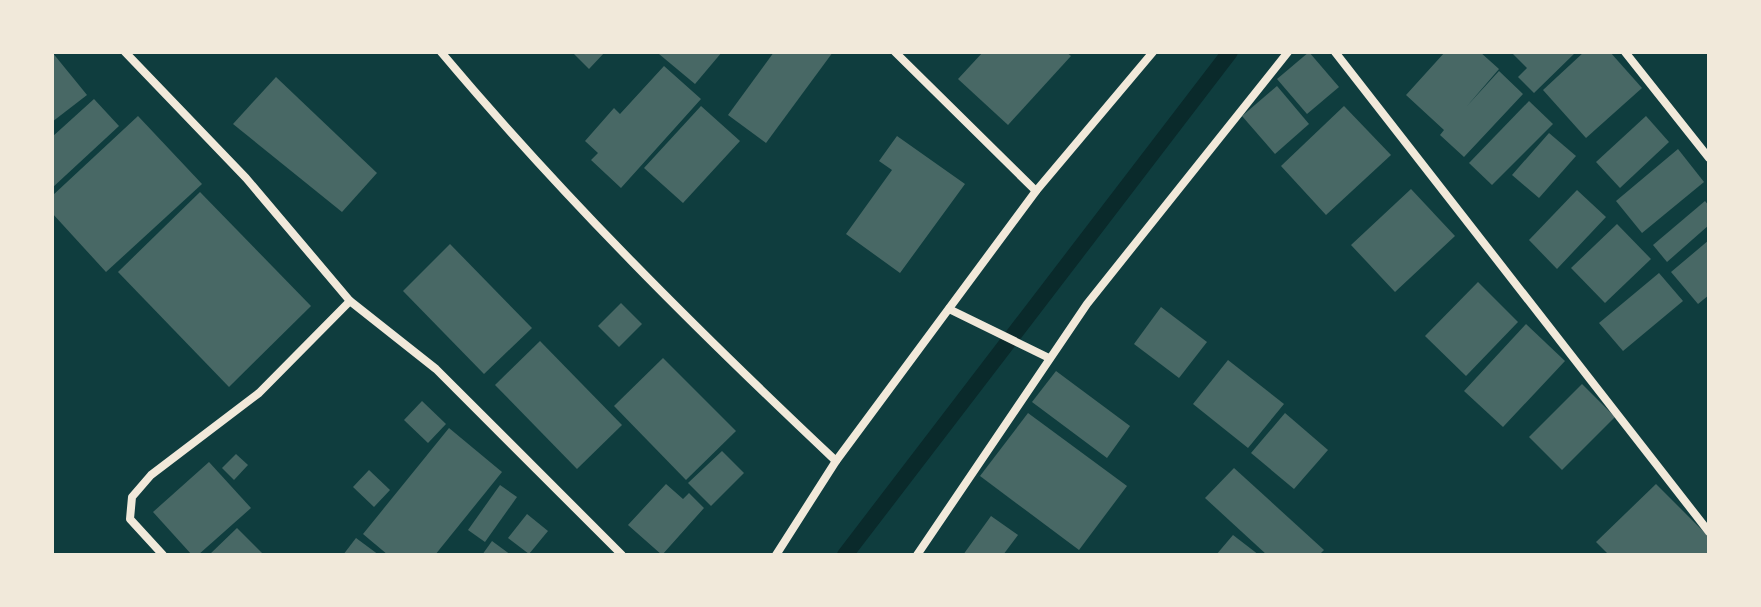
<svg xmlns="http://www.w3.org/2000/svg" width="1761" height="607" viewBox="0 0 1761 607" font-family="'DM Sans',sans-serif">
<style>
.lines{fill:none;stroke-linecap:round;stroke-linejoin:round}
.stream{stroke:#0a2a2b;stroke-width:16}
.building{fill:#486865}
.minor{stroke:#f1e9da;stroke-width:8}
</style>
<rect width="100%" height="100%" fill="#0f3d3e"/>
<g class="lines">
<path class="stream" d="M845,555L1230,52"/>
</g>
<g class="building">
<path d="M52,52L87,95L52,122Z"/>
<path d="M572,52H605L589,69Z"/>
<path d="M661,52H722L695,84L659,54Z"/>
<path d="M774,52H833L766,143L728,115Z"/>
<path d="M983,52H1066L1071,56L1008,125L958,79Z"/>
<path d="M1309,52L1339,87L1307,114L1277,79Z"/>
<path d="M1445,52H1480L1499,69L1467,106L1499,71L1523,94L1464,157L1440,135L1444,130L1406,95Z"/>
<path d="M1511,52H1576L1534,93L1518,77L1527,68Z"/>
<path d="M1584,52H1610L1642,88L1586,138L1543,90Z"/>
<path d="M664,66L701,99L621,188L591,160L598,153L585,141L614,108L620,114Z"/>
<path d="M276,77L377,173L342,212L233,124Z"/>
<path d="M1277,86L1309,124L1275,154L1242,116Z"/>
<path d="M94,99L119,126L52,188V137Z"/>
<path d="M1529,101L1553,124L1492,185L1469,163Z"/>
<path d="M701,106L740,141L683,203L644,168Z"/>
<path d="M1344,106L1391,155L1326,215L1281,166Z"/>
<path d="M138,116L202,184L106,272L52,213V196Z"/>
<path d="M1646,116L1669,142L1620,188L1596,162Z"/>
<path d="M1549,133L1576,156L1539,198L1512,175Z"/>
<path d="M897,136L965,184L900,273L846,234L892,170L879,161Z"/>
<path d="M1678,149L1704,182L1642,233L1616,201Z"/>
<path d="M1411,189L1455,236L1395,292L1351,245Z"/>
<path d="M1577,190L1606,217L1557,269L1529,240Z"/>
<path d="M200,192L311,306L229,387L118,272Z"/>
<path d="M1705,201L1709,206V225L1667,262L1653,245Z"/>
<path d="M1617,224L1651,259L1605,303L1571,268Z"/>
<path d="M1709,240V295L1698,304L1671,272Z"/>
<path d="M450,244L532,328L484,374L403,291Z"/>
<path d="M1659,273L1683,301L1623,351L1599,323Z"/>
<path d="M1478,282L1518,322L1466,376L1425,336Z"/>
<path d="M621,303L642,324L619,347L598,326Z"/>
<path d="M1161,307L1207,342L1179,378L1134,344Z"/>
<path d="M1526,324L1565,361L1503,427L1464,391Z"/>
<path d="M540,341L622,425L577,469L495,385Z"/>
<path d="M663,358L736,431L686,480L614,406Z"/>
<path d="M1228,360L1284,404L1248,448L1193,404Z"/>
<path d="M1056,371L1130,426L1107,458L1032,402Z"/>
<path d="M1582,384L1615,417L1562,470L1529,437Z"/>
<path d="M422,401L446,424L428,443L404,420Z"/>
<path d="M1028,413L1127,486L1079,550L980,476Z"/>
<path d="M1285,413L1328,450L1294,489L1251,453Z"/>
<path d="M449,428L502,472L435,555H388L363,534Z"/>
<path d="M722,451L744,473L711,506L688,483Z"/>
<path d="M236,454L248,465L234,480L222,468Z"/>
<path d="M209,462L251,508L198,555H192L153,512Z"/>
<path d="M1234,468L1324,550L1319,555H1267L1205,498Z"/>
<path d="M369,470L390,490L374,507L353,487Z"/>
<path d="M666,484L683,499L689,493L704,508L662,555L628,525Z"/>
<path d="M1656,484L1709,537V555H1609L1596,542Z"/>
<path d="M500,485L517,497L485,542L468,530Z"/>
<path d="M527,514L548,531L529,554L508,538Z"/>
<path d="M991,516L1018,535L1003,555H963Z"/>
<path d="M237,528L264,555H209Z"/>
<path d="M1233,535L1259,555H1216Z"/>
<path d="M356,538L379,555H343Z"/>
<path d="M492,541L511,555H482Z"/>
</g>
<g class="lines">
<g class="minor">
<path d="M125,52L246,178L350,301L436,369L622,555"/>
<path d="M441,52C563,197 698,331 836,461"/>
<path d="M895,52L1036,191"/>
<path d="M1335,52L1709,532"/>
<path d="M1625,52L1709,158"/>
<path d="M949,309L1049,358"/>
<path d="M163,555L130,519L132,497L151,475L259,393L350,301"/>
<path d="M776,555L836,461L1036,191L1153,52"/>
<path d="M917,555L1087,304L1288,52"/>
</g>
</g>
<rect width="1761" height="607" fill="none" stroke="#f1e9da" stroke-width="108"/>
</svg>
